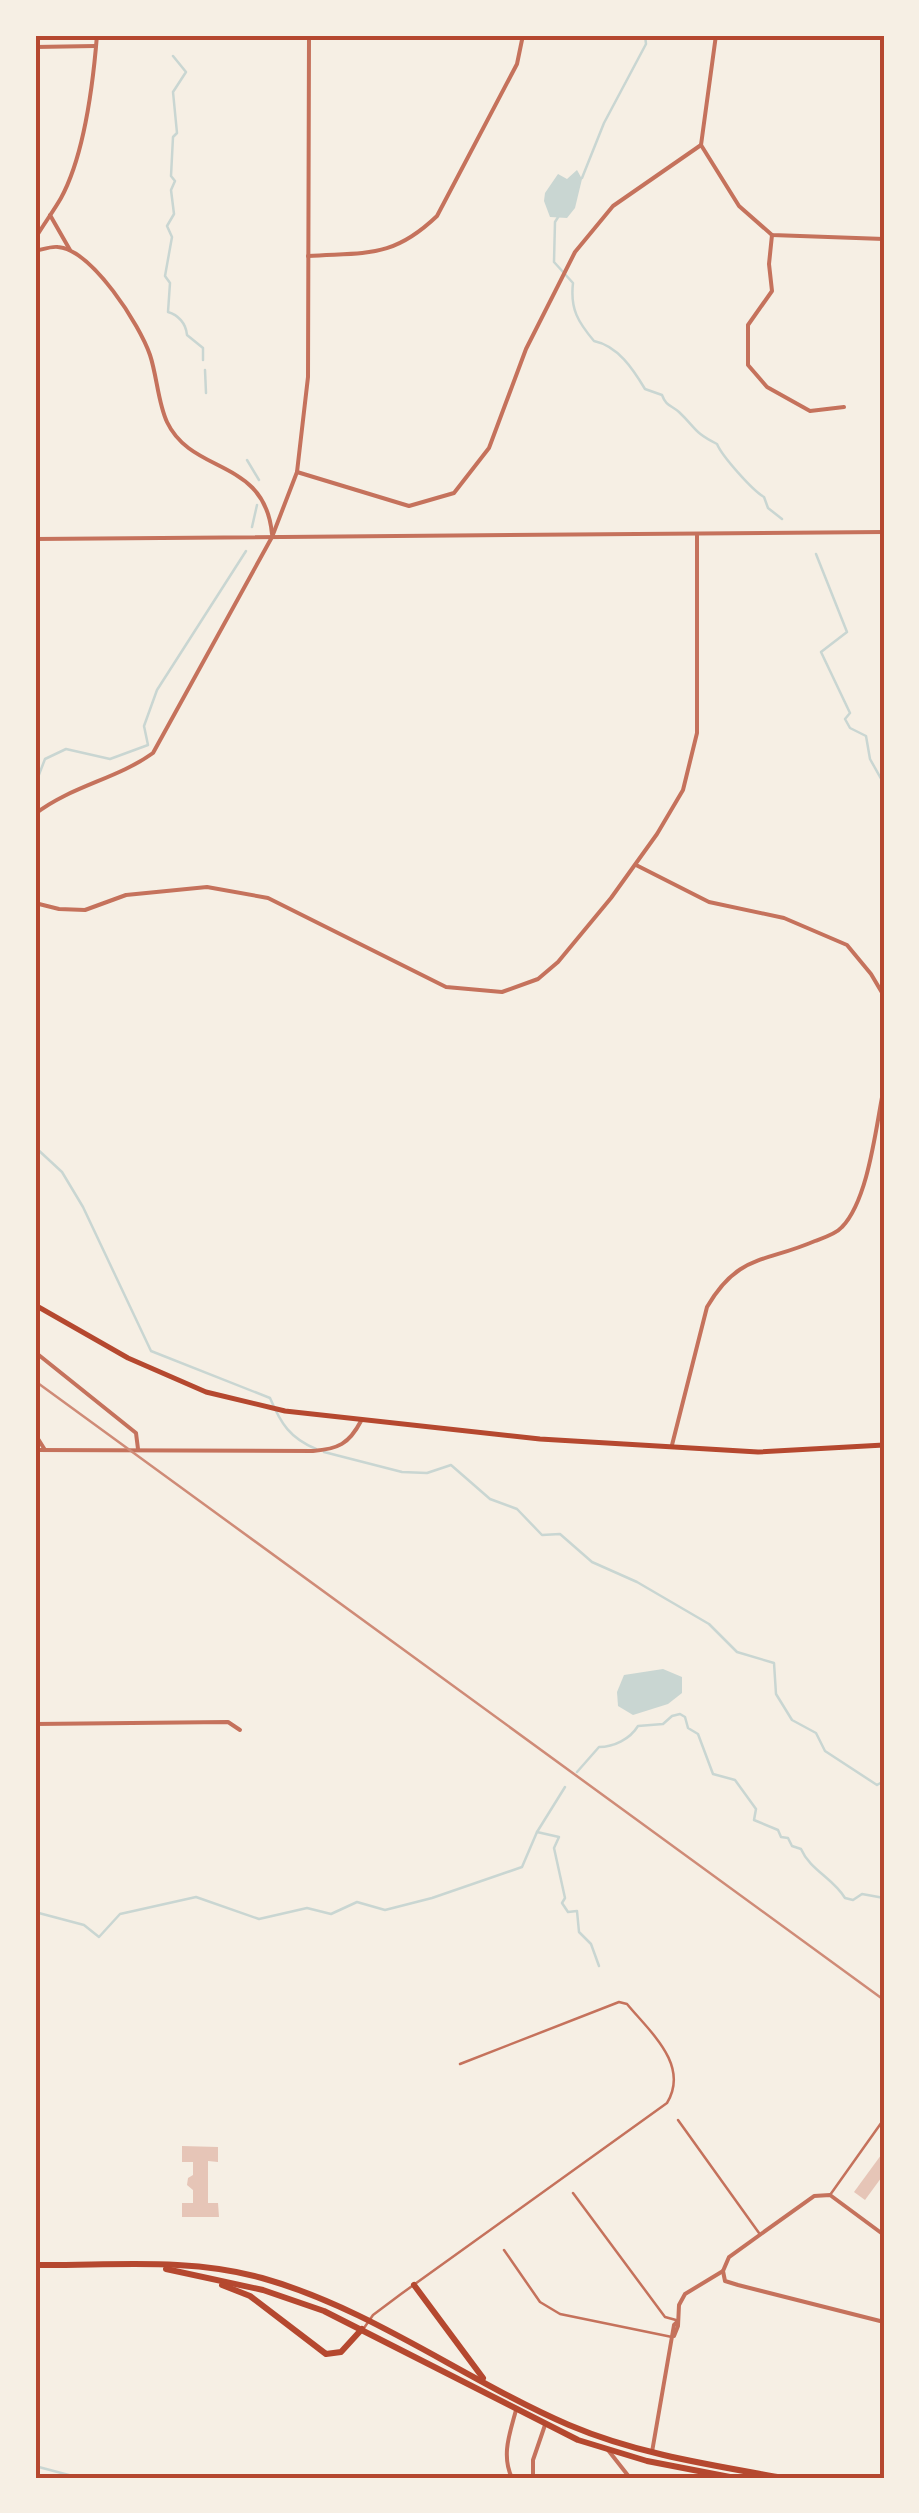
<svg xmlns="http://www.w3.org/2000/svg" width="919" height="2513" viewBox="0 0 919 2513" font-family="Signika,sans-serif">
<style>
.water{fill:#c9d6d2}
.lines{fill:none;stroke-linecap:round;stroke-linejoin:round}
.stream{stroke:#c9d6d2;stroke-width:2.5}
.building{fill:#e6c5b7}
.service{stroke:#c5725c;stroke-width:2.5}
.minor{stroke:#c5725c;stroke-width:4}
.secondary{stroke:#b5482f;stroke-width:5}
.primary{stroke:#b5482f;stroke-width:6}
.rail{stroke:#cf8b77;stroke-width:2.5}
.neatline{fill:none;stroke:#b5482f;stroke-width:4}
</style>
<rect width="100%" height="100%" fill="#f6efe4"/>
<g class="water">
<path d="M577,170L582,179L575,208L567,218L550,217L544,201L545,193L558,174L567,179Z"/>
<path d="M663,1669L682,1677V1693L668,1704L633,1715L618,1706L617,1692L624,1675Z"/>
</g>
<g class="lines">
<g class="stream">
<path d="M173,56L186,72L173,92L177,133L173,137L171,176L175,181L171,190L174,214L167,226L172,237L165,276L170,283L168,312C178,315 186,323 187,335L203,348V360"/>
<path d="M582,178L604,123L646,44L645,35"/>
<path d="M560,214L555,222L554,262L573,283C570,309 578,322 594,341C618,346 633,369 645,389L662,395C666,406 671,405 679,412C696,428 693,432 717,444C722,456 752,490 764,497L768,508L782,519"/>
<path d="M205,370L206,393"/>
<path d="M247,460L259,480"/>
<path d="M252,527L257,505"/>
<path d="M816,554L847,632L821,652L850,713L845,719L850,728L866,736L870,759L884,784"/>
<path d="M35,785L45,759L66,749L110,759L148,745L144,726L157,690L246,551"/>
<path d="M35,1147L62,1172L83,1207L151,1351L270,1398C281,1424 290,1438 316,1449"/>
<path d="M324,1452L402,1472L427,1473L451,1465L490,1499L517,1509L542,1535L560,1534L592,1562L637,1582L709,1624L737,1652L774,1663L776,1694L792,1720L816,1733L825,1751L877,1785L884,1781"/>
<path d="M577,1772L599,1747C614,1747 630,1739 638,1726L663,1724L672,1716L680,1714L685,1717L688,1728L698,1734L713,1774L735,1780L756,1809L754,1820L778,1830L781,1837L788,1838L792,1846L801,1849C810,1870 833,1878 845,1898L853,1900L862,1894L884,1898"/>
<path d="M537,1832L559,1837L554,1848L565,1898L562,1903L568,1912L577,1911L579,1932L591,1944L599,1966"/>
<path d="M35,1912L84,1925L99,1937L120,1914L196,1897L259,1919L307,1908L331,1914L357,1902L385,1910L432,1898L522,1867L537,1832L565,1787"/>
<path d="M35,2466L80,2478"/>
</g>
</g>
<g class="building">
<path d="M182,2146L218,2147V2162L208,2161V2203H218L219,2217H182V2203H193V2190L187,2185L188,2178L193,2175V2162H182Z"/>
<path d="M884,2151V2174L865,2200L854,2192Z"/>
</g>
<g class="lines">
<g class="service">
<path d="M678,2120L759,2233"/>
<path d="M573,2193L665,2317L676,2320"/>
<path d="M830,2195L884,2119"/>
<path d="M504,2250L540,2302L560,2314L672,2337"/>
<path d="M364,2328L373,2315L401,2294L667,2103C690,2065 650,2032 627,2004L619,2002L460,2064"/>
</g>
<g class="minor">
<path d="M35,47L95,46"/>
<path d="M701,145L739,206L772,235L884,239"/>
<path d="M50,215L70,250"/>
<path d="M772,235L769,264L772,291L748,325V365L767,387L810,411L844,407"/>
<path d="M35,239C43,225 53,212 61,198C85,154 93,85 97,35"/>
<path d="M35,251C41,250 51,246 58,247C92,250 140,325 150,355C157,376 158,403 167,422C192,475 265,458 272,534"/>
<path d="M308,256C366,252 392,259 437,216L517,64L523,35"/>
<path d="M297,472L409,506L454,493L489,448L526,349L575,252L613,206L701,145L716,35"/>
<path d="M35,539L884,532"/>
<path d="M35,814C71,786 117,779 153,753L272,537L297,472L308,377L309,35"/>
<path d="M636,865L709,902L784,918L847,945L871,974L884,996"/>
<path d="M35,903L59,909L85,910L126,895L207,887L268,898L446,987L502,992L538,979L558,962L611,898L657,834L683,790L697,733V535"/>
<path d="M35,1352L136,1433L138,1449"/>
<path d="M35,1434L45,1450"/>
<path d="M672,1445L707,1307C738,1254 764,1263 815,1241C823,1238 836,1234 842,1227C869,1199 876,1125 884,1087"/>
<path d="M35,1450L313,1451C338,1449 349,1444 361,1421"/>
<path d="M35,1724L228,1722L240,1730"/>
<path d="M723,2271L725,2281L738,2285L884,2322"/>
<path d="M674,2336L678,2326L679,2305L685,2294L723,2271L729,2257L814,2196L830,2195L884,2235"/>
<path d="M608,2450L630,2478"/>
<path d="M652,2452L674,2325L677,2322"/>
<path d="M512,2478C501,2455 510,2433 516,2410"/>
<path d="M533,2478V2460L545,2425"/>
</g>
<path class="secondary" d="M35,1305L128,1358L206,1392L285,1411L540,1439L758,1452L884,1445"/>
<g class="primary">
<path d="M35,2265C109,2266 189,2257 262,2278C372,2309 465,2380 569,2425C637,2454 711,2465 783,2478"/>
<path d="M166,2269L263,2290L324,2311L578,2440L647,2461L735,2478"/>
<path d="M222,2285L250,2296L326,2354L341,2352L362,2329"/>
<path d="M414,2285L483,2378"/>
</g>
<path class="rail" d="M35,1381L884,2000"/>
</g>
<rect width="919" height="2513" fill="none" stroke="#f6efe4" stroke-width="75"/>
<rect x="38" y="38" width="844" height="2438" class="neatline"/>
</svg>
